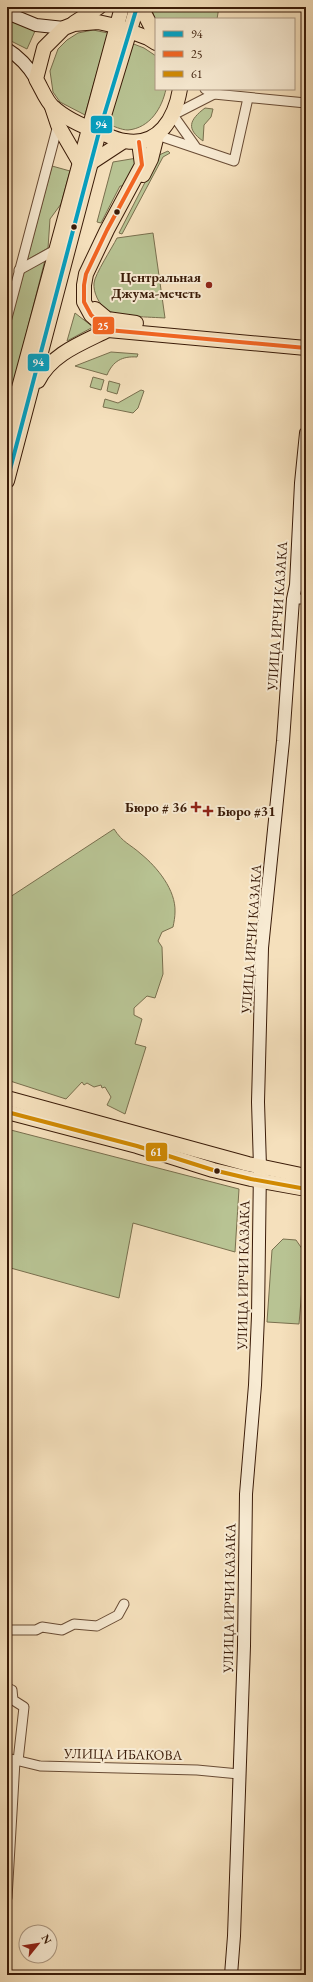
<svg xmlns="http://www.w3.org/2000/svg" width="313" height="1982" viewBox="0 0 313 1982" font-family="'EB Garamond',serif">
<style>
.green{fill:#b8c393;stroke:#796f4e}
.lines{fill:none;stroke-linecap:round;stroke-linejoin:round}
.street-casing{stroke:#694c35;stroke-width:11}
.secondary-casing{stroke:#3a1b08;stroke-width:14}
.primary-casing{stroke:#3a1b08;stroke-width:16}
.street{stroke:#f8ebd3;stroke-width:9}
.secondary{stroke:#f8ebd3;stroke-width:12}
.primary{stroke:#f5e0bc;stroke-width:14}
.bus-1-casing{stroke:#f8ebd3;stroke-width:7}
.bus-2-casing{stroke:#f8ebd3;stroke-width:7}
.bus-3-casing{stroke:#f8ebd3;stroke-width:7}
.bus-1{stroke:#03a2c4;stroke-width:4}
.bus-2{stroke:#f26522;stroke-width:4}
.bus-3{stroke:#d18a02;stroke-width:4}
.bus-dot{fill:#3a1b08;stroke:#f8ebd3;stroke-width:1.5}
.poi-dot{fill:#8f2418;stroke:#f8ebd3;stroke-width:1.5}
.labels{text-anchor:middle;stroke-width:4;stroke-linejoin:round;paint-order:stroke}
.poi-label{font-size:14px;font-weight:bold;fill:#3a1b08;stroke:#f8ebd3;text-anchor:end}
.street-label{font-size:14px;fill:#3a1b08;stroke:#f8ebd3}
.line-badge{stroke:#f8ebd3;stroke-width:1.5}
.badge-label{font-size:11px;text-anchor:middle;font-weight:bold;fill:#fff}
</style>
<rect width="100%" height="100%" fill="#f5e0bc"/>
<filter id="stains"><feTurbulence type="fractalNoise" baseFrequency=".005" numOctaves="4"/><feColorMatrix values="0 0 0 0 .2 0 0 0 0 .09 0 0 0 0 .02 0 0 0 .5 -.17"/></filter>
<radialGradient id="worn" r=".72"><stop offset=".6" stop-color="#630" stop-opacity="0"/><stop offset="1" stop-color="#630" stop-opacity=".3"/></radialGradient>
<g class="green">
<path d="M151,7H219L217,19H156V23Z"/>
<path d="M7,19L35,31L27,49L7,39Z"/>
<path d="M93,30L108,33L85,115L60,102L53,92L50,71L58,49L67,40L78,33Z"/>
<path d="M131,43L144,48L156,56V89H166C162,108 150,128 128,130C121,130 114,126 107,124Z"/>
<path d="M205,108L213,109L211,117L204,125L203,141C186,129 189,120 205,108Z"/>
<path d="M168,151L170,153L163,157L122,234L119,233L159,155Z"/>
<path d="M137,158L127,186H120L101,223L97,222L113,162Z"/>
<path d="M52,166L70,171L61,204L50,219L48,248L27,260Z"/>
<path d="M153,233L165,318C151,317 118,317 107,310C99,305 93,292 94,283C95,274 112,248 117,238Z"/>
<path d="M45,260L8,405L7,406V334L24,272Z"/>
<path d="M75,313L93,327L67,341Z"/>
<path d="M111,352L138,354L137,357C122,356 113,361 107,375L75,366Z"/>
<path d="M93,377L104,380L101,390L90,387Z"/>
<path d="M109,381L120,384L117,394L107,391Z"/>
<path d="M141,390L144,391L138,408L133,413L103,407L105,399L118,403Z"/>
<path d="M114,829C123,843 130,844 141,854C157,867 176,890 175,912C175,917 174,922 173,927L162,932L158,941L162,947L163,974L155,998L147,996L134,1008V1015L142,1019L135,1044L146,1047L125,1114L107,1105L111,1097L105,1087L102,1088L101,1085L94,1087L87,1083L84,1085L82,1082L66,1099L7,1080V899Z"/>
<path d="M7,1129L239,1189L235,1252L133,1223L119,1298L7,1267Z"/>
<path d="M283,1239L296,1240L305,1253L299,1324L267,1322L272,1250Z"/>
</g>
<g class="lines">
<defs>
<g id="street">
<path d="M205,89L214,94L306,103"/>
<path d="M157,135L234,161L248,98"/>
<path d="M195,146L173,115L214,94"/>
<path d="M19,270L57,249"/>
<path d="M7,318L58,125"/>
<path d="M293,599H306"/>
<path d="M7,1630H36L42,1627L62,1630L74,1624L97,1626L118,1615L124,1604"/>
<path d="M7,1688L12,1690L13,1700L24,1707L18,1761"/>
<path d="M7,1758L40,1766L197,1770L239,1774"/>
<path d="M7,1898L15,1761"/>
</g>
<g id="secondary">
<path d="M7,13L36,25L64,28"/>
<path d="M7,49C20,57 28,66 36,79"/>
<path d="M231,1975L234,1936L244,1646L246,1494L255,1385L258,1316L260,1167L258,1102L262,948L283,741L293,599L296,585L301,483L306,433"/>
</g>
<g id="primary">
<path d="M141,7L156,36"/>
<path d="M74,23L99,7"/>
<path d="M156,43L148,38L116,26L98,22L74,24L64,28L44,48L36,79C41,87 46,101 53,107C66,119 82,126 99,132C107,135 116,140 125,141C159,147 175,118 180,89"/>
<path d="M52,107L58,125L80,163"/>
<path d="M139,142L142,165L107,230L86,274L84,285V302L91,315L108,330L306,348"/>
<path d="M92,162L124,141"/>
<path d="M143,175L151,159L157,135"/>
<path d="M95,309L107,319L136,323"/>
<path d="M38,381C51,354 82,343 108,330"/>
<path d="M7,432L122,7"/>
<path d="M7,481L99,132L137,7"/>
<path d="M7,1098L248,1164L306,1176"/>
<path d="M7,1112L137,1146L213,1170L251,1179L306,1189"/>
</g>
</defs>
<use href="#street" class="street-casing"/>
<use href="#secondary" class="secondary-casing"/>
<use href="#primary" class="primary-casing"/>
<use href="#street" class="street"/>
<use href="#secondary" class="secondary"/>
<use href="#primary" class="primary"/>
<defs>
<path id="bus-1" d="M7,481L99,132L137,7"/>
<path id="bus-2" d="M139,142L142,165L107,230L86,274L84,285V302L91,315L108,330L306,348"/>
<path id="bus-3" d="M7,1112L137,1146L213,1170L251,1179L306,1189"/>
</defs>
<use href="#bus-1" class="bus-1-casing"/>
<use href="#bus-2" class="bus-2-casing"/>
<use href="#bus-3" class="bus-3-casing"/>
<use href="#bus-1" class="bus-1"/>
<use href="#bus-2" class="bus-2"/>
<use href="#bus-3" class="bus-3"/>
</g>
<g class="bus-dot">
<circle cx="117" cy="212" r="3.5"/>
<circle cx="74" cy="227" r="3.5"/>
<circle cx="217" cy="1171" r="3.5"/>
</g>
<g class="poi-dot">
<circle cx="209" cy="285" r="4"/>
<path d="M194 801h4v4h4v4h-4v4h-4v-4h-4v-4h4z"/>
<path d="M206 805h4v4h4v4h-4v4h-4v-4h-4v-4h4z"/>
</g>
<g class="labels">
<g class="poi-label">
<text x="201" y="282">Центральная<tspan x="201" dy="16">Джума-мечеть</tspan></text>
<text x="187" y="812">Бюро # 36</text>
<text x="217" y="816" text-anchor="start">Бюро #31</text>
</g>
<g class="street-label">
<text transform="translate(277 616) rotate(-86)" y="5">УЛИЦА ИРЧИ КАЗАКА</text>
<text transform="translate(251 939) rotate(-86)" y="5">УЛИЦА ИРЧИ КАЗАКА</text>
<text transform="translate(243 1275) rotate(-89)" y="5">УЛИЦА ИРЧИ КАЗАКА</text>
<text transform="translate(229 1598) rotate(-89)" y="5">УЛИЦА ИРЧИ КАЗАКА</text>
<text transform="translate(123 1754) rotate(1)" y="5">УЛИЦА ИБАКОВА</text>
</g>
</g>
<g class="line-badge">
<rect x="90" y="115" width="23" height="19" rx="4" fill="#03a2c4"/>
<rect x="92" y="316" width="23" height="19" rx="4" fill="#f26522"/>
<rect x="27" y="353" width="23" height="19" rx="4" fill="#03a2c4"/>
<rect x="145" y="1142" width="23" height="20" rx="4" fill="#d18a02"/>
</g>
<g class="badge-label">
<text x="101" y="128">94</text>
<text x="103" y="330">25</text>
<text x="38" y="366">94</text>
<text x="156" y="1156">61</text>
</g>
<rect width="313" height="1982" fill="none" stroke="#f5e0bc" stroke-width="24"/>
<rect x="8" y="8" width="297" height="1966" fill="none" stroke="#3a1b08" stroke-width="2"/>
<rect x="12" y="12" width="289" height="1958" fill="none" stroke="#3a1b08"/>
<rect x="155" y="18" width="140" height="72" fill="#f8ebd3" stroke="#ac9882"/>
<rect x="163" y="31" width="20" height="6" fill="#03a2c4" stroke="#ac9882"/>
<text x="191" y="38" font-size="12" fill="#3a1b08">94</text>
<rect x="163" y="51" width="20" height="6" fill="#f26522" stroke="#ac9882"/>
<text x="191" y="58" font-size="12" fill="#3a1b08">25</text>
<rect x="163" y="71" width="20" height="6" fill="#d18a02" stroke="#ac9882"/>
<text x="191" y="78" font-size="12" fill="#3a1b08">61</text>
<g transform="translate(38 1944) rotate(60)"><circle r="19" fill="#f8ebd3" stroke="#ac9882"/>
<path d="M0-3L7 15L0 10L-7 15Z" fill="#8f2418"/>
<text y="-6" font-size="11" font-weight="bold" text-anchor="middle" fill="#3a1b08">N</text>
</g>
<rect width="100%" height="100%" filter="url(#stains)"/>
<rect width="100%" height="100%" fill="url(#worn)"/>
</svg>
